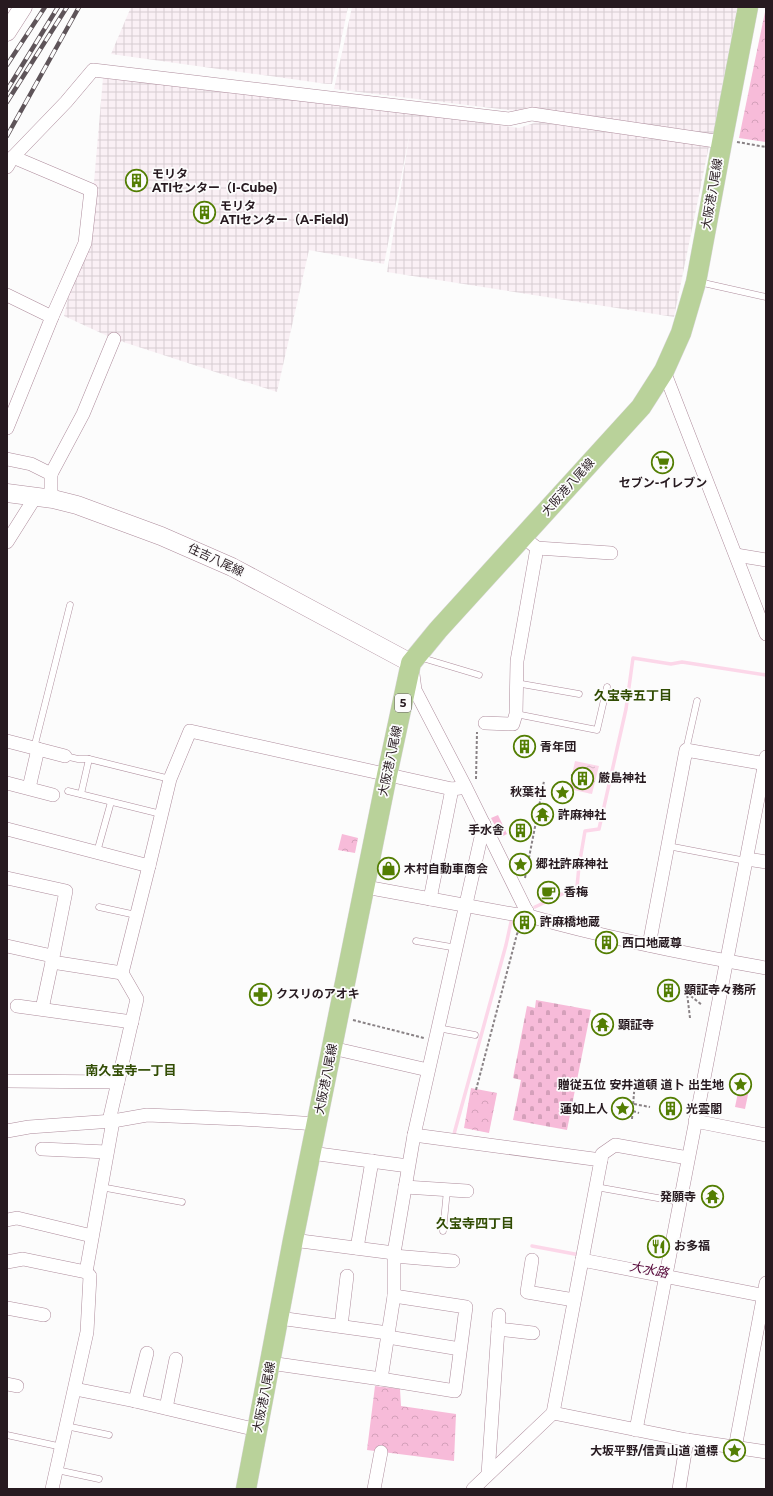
<svg xmlns="http://www.w3.org/2000/svg" width="773" height="1496" viewBox="0 0 773 1496" font-family="Montserrat,'Noto Sans JP',sans-serif">
<style>
.industrial{fill:url(#industrial-grid)}
.green{fill:#f7bbd9}
.cemetery{fill:url(#cemetery-stones)}
.park{fill:url(#park-crowns)}
.water{fill:url(#water-ripples);fill-rule:evenodd}
.lines{fill:none;stroke-linecap:round;stroke-linejoin:round}
.stream{stroke:#fcd7e9;stroke-width:3.5}
.lane-casing{stroke:#ae8c9c;stroke-width:7}
.street-casing{stroke:#ae8c9c;stroke-width:14}
.secondary-casing{stroke:#ae8c9c;stroke-width:19}
.primary-casing{stroke:#d8d6d7;stroke-width:21}
.path{stroke:#898285;stroke-width:2;stroke-dasharray:3 2;stroke-linecap:butt}
.lane{stroke:#fff;stroke-width:6}
.street{stroke:#fff;stroke-width:13}
.secondary{stroke:#fff;stroke-width:18}
.primary{stroke:#b9d29a;stroke-width:20}
.rail-casing{stroke:#5e5459;stroke-width:4.5}
.rail{stroke:#fcfcfc;stroke-width:3;stroke-dasharray:9;stroke-linecap:butt}
.labels{text-anchor:middle;stroke-width:3.5;stroke-linejoin:round;paint-order:stroke}
.shield{fill:#fcfcfc;stroke:#675e62;stroke-width:1}
.shield-label{font-size:11px;font-weight:bold;fill:#271a20}
.poi-label{font-size:12px;font-weight:bold;fill:#271a20;stroke:#fcfcfc;text-anchor:start}
.street-label{font-size:12px;fill:#271a20;stroke:#fcfcfc}
.neighbourhood-label{font-size:13px;font-weight:bold;fill:#314c03;stroke:#fcfcfc}
.water-label{font-size:13px;font-style:italic;fill:#56093a;stroke:#fcfcfc}
</style>
<defs>
<pattern id="industrial-grid" width="8" height="8" patternUnits="userSpaceOnUse"><rect width="8" height="8" fill="#faf0f5"/><path d="M0 4h8M4 0v8" fill="none" stroke="#d6cdd2"/></pattern>
<pattern id="cemetery-stones" width="16" height="16" patternUnits="userSpaceOnUse"><rect width="16" height="16" fill="#f7bbd9"/><path d="M2 7V4a2 2 0 0 1 4 0v3zM10 15v-3a2 2 0 0 1 4 0v3z" fill="#d4a0ba"/></pattern>
<pattern id="park-crowns" width="20" height="18" patternUnits="userSpaceOnUse"><rect width="20" height="18" fill="#f7bbd9"/><path d="M2 6a3 3 0 1 1 6 0M12 15a3 3 0 1 1 6 0" fill="none" stroke="#d4a0ba"/></pattern>
<pattern id="water-ripples" width="26" height="14" patternUnits="userSpaceOnUse"><rect width="26" height="14" fill="#fcd7e9"/><path d="M2 4q2-2 4 0t4 0M15 11q2-2 4 0t4 0" fill="none" stroke="#d8b8c8"/></pattern>
</defs>
<rect width="100%" height="100%" fill="#fcfcfc"/>
<g class="industrial">
<path d="M131,7H348L332,84H327L111,54Z"/>
<path d="M352,7H737L713,134L529,107L516,111L334,89Z"/>
<path d="M103,78L413,113L519,128L537,122L709,146L674,317L387,272L410,132L384,264L309,250L277,392L114,339L64,316L94,182Z"/>
</g>
<g class="green">
<path d="M498,815L507,834L501,837L491,818Z"/>
<path d="M740,1083L750,1085L745,1109L735,1107Z"/>
</g>
<path class="cemetery" d="M536,1000L591,1010L567,1130L513,1120L521,1080L513,1078L527,1006L535,1008Z"/>
<g class="park">
<path d="M766,7V142L739,138Z"/>
<path d="M342,834L358,838L355,853L338,850Z"/>
<path d="M471,1088L497,1093L489,1133L464,1128Z"/>
<path d="M375,1386L400,1389L401,1406L456,1414L454,1461L367,1450Z"/>
</g>
<path class="water" d="M575,761L599,766L592,794L569,789ZM579,771L590,774L587,785L576,783Z"/>
<g class="lines">
<g class="stream">
<path d="M535,907L577,887L579,866L585,831L599,829L626,709L633,658L671,664L682,662L766,675"/>
<path d="M454,1134L506,945L511,922L526,926L529,921"/>
<path d="M532,1246L580,1255"/>
</g>
<defs>
<g id="lane">
<path d="M699,282L766,297"/>
<path d="M419,657L479,675"/>
<path d="M516,683L579,694"/>
<path d="M516,714L597,730L607,687"/>
<path d="M34,748L70,605"/>
<path d="M686,750L697,701"/>
<path d="M65,756L78,759H89L170,779"/>
<path d="M68,791L161,814"/>
<path d="M81,794L89,759"/>
<path d="M668,846L746,861"/>
<path d="M97,852L111,802"/>
<path d="M99,907L136,915"/>
<path d="M416,941L457,948"/>
<path d="M438,1028L475,1035"/>
<path d="M101,1187L182,1202"/>
<path d="M596,1187L680,1202"/>
<path d="M443,1231L447,1190"/>
<path d="M66,1426L109,1435"/>
<path d="M7,1435L62,1447"/>
<path d="M57,1470L99,1479"/>
</g>
<g id="street">
<path d="M7,167L13,157L66,102L93,70L509,119L532,114L722,142"/>
<path d="M7,295L52,317"/>
<path d="M664,371L766,634"/>
<path d="M7,428L52,317L85,243L91,190L13,157"/>
<path d="M7,459L31,464L51,474V491L53,499"/>
<path d="M51,474L83,414L114,339"/>
<path d="M7,542L36,496"/>
<path d="M537,548L611,553"/>
<path d="M736,555L766,560"/>
<path d="M413,674L415,690L466,788L529,916C607,938 686,954 766,968"/>
<path d="M485,723L513,724L516,714L517,661L537,548L523,537"/>
<path d="M7,741L65,756"/>
<path d="M7,783L53,795"/>
<path d="M29,788L38,749"/>
<path d="M7,829L149,866L170,779L190,731L452,789"/>
<path d="M747,859L766,862"/>
<path d="M7,878L66,891L52,962L122,973"/>
<path d="M371,888L518,915L527,911"/>
<path d="M430,899L452,789L460,788"/>
<path d="M649,945L686,750L766,764"/>
<path d="M7,946L52,956"/>
<path d="M17,1006L132,1022"/>
<path d="M42,1009L52,962"/>
<path d="M332,1048L428,1070"/>
<path d="M7,1081L118,1082"/>
<path d="M109,1121L137,999L122,973L149,866"/>
<path d="M695,1121L766,1135"/>
<path d="M7,1131L29,1127L113,1121L147,1115L241,1119L317,1124"/>
<path d="M414,1135L601,1160L553,1413L473,1489"/>
<path d="M42,1149L107,1152"/>
<path d="M311,1153L408,1166"/>
<path d="M601,1160L602,1154L615,1145L688,1158"/>
<path d="M405,1187L467,1191"/>
<path d="M7,1220L17,1218L92,1236"/>
<path d="M293,1240L394,1253"/>
<path d="M357,1248L372,1161"/>
<path d="M394,1256L453,1261"/>
<path d="M532,1260L527,1292L574,1300"/>
<path d="M582,1260L766,1296"/>
<path d="M7,1262L23,1259L86,1272L90,1276L87,1332L52,1489"/>
<path d="M86,1272L113,1121"/>
<path d="M7,1308L44,1315"/>
<path d="M279,1318L388,1333"/>
<path d="M341,1326L347,1276"/>
<path d="M498,1329L533,1333"/>
<path d="M388,1337L460,1349"/>
<path d="M270,1363L381,1379L455,1391L466,1307L394,1296"/>
<path d="M381,1379L394,1296V1253L414,1135L484,824"/>
<path d="M7,1384L17,1386"/>
<path d="M75,1389L135,1401L257,1430"/>
<path d="M135,1401L147,1353"/>
<path d="M166,1408L176,1359"/>
<path d="M553,1413L687,1440L766,1452"/>
<path d="M636,1430L766,757"/>
<path d="M735,1448L766,1283"/>
<path d="M488,1474L499,1315"/>
<path d="M374,1489L381,1452"/>
<path d="M679,1489L687,1440"/>
</g>
<g id="secondary">
<path d="M7,32L23,7"/>
<path d="M7,493L53,499L77,505L161,536L232,567L411,663"/>
</g>
<path id="primary" d="M246,1489L293,1240L387,775L411,663L438,630L641,407L664,371L681,333L696,282L722,142L748,7"/>
</defs>
<use href="#lane" class="lane-casing"/>
<use href="#street" class="street-casing"/>
<use href="#secondary" class="secondary-casing"/>
<use href="#primary" class="primary-casing"/>
<g class="path">
<path d="M737,142L766,147"/>
<path d="M571,775L578,776"/>
<path d="M476,779L477,732"/>
<path d="M525,878L544,781"/>
<path d="M690,1018L687,993L702,1005"/>
<path d="M353,1020L424,1038"/>
<path d="M476,1090L517,934L519,930L517,928"/>
<path d="M634,1104L650,1107"/>
<path d="M633,1111L639,1113"/>
<path d="M632,1119L635,1080"/>
</g>
<use href="#lane" class="lane"/>
<use href="#street" class="street"/>
<use href="#secondary" class="secondary"/>
<use href="#primary" class="primary"/>
<defs>
<g id="rail">
<path d="M7,65L45,7"/>
<path d="M7,90L58,7"/>
<path d="M7,102L67,7"/>
<path d="M7,136L79,7"/>
</g>
</defs>
<use href="#rail" class="rail-casing"/>
<use href="#rail" class="rail"/>
</g>
<defs>
<symbol id="building-ring" viewBox="-11 -11 22 22"><circle r="9.5" fill="#fcfcfc" stroke="#537e03" stroke-width="1.5"/><path d="M-4-6H4V6H1V3H-1V6H-4ZM-2.5-4.3h1.7v1.8h-1.7ZM.8-4.3h1.7v1.8H.8ZM-2.5-1h1.7V.8h-1.7ZM.8-1h1.7V.8H.8Z" fill="#537e03"/></symbol>
<symbol id="supermarket-ring" viewBox="-11 -11 22 22"><circle r="9.5" fill="#fcfcfc" stroke="#537e03" stroke-width="1.5"/><path d="M-6-5.5h2.5l.6 2H6L4.5 2H-2.5L-4.4-4H-6ZM-1.5 3.2a1.3 1.3 0 1 0 .1 0ZM3 3.2a1.3 1.3 0 1 0 .1 0Z" fill="#537e03"/></symbol>
<symbol id="sight-ring" viewBox="-11 -11 22 22"><circle r="9.5" fill="#fcfcfc" stroke="#537e03" stroke-width="1.5"/><path d="M0-6L1.8-2.2L6-1.7L2.9 1.2L3.7 5.4L0 3.3L-3.7 5.4L-2.9 1.2L-6-1.7L-1.8-2.2Z" fill="#537e03"/></symbol>
<symbol id="temple-ring" viewBox="-11 -11 22 22"><circle r="9.5" fill="#fcfcfc" stroke="#537e03" stroke-width="1.5"/><path d="M0-6L5-2H3V0L6.5 2.5H4V6H1.5V3h-3V6H-4V2.5H-6.5L-3 0V-2H-5Z" fill="#537e03"/></symbol>
<symbol id="shop-ring" viewBox="-11 -11 22 22"><circle r="9.5" fill="#fcfcfc" stroke="#537e03" stroke-width="1.5"/><path d="M-5-2.5h2.3a2.7 3.5 0 0 1 5.4 0H5L5.5 6h-11ZM-1.5-2.5h3a1.5 2.3 0 0 0-3 0Z" fill="#537e03"/></symbol>
<symbol id="cafe-ring" viewBox="-11 -11 22 22"><circle r="9.5" fill="#fcfcfc" stroke="#537e03" stroke-width="1.5"/><path d="M-5.5-4.5H6V0H3Q3 3.5 0 3.5H-2.5Q-5.5 3.5-5.5 0ZM3-3.2v2h1.7v-2ZM-6 4.5H4V6H-6Z" fill="#537e03"/></symbol>
<symbol id="pharmacy-ring" viewBox="-11 -11 22 22"><circle r="9.5" fill="#fcfcfc" stroke="#537e03" stroke-width="1.5"/><path d="M-2-6h4v4h4v4h-4v4h-4v-4h-4v-4h4Z" fill="#537e03"/></symbol>
<symbol id="restaurant-ring" viewBox="-11 -11 22 22"><circle r="9.5" fill="#fcfcfc" stroke="#537e03" stroke-width="1.5"/><path d="M-5-6h1v4h1v-4h1v4h1v-4h1v5L-1.5 .5V6h-2V.5L-5-1ZM5-6V6H3V1.5H1.5Q1.5-4 5-6Z" fill="#537e03"/></symbol>
</defs>
<g fill-rule="evenodd">
<use href="#building-ring" x="124" y="168" width="25" height="25"/>
<use href="#building-ring" x="192" y="200" width="25" height="25"/>
<use href="#supermarket-ring" x="650" y="450" width="25" height="25"/>
<use href="#building-ring" x="512" y="734" width="25" height="25"/>
<use href="#building-ring" x="570" y="766" width="25" height="25"/>
<use href="#sight-ring" x="550" y="780" width="25" height="25"/>
<use href="#temple-ring" x="530" y="802" width="25" height="25"/>
<use href="#building-ring" x="508" y="818" width="25" height="25"/>
<use href="#sight-ring" x="508" y="852" width="25" height="25"/>
<use href="#shop-ring" x="376" y="856" width="25" height="25"/>
<use href="#cafe-ring" x="536" y="880" width="25" height="25"/>
<use href="#building-ring" x="512" y="910" width="25" height="25"/>
<use href="#building-ring" x="594" y="930" width="25" height="25"/>
<use href="#building-ring" x="656" y="978" width="25" height="25"/>
<use href="#pharmacy-ring" x="248" y="982" width="25" height="25"/>
<use href="#temple-ring" x="590" y="1012" width="25" height="25"/>
<use href="#sight-ring" x="728" y="1072" width="25" height="25"/>
<use href="#sight-ring" x="610" y="1096" width="25" height="25"/>
<use href="#building-ring" x="658" y="1096" width="25" height="25"/>
<use href="#temple-ring" x="700" y="1184" width="25" height="25"/>
<use href="#restaurant-ring" x="646" y="1234" width="25" height="25"/>
<use href="#sight-ring" x="722" y="1438" width="25" height="25"/>
</g>
<g class="labels">
<rect class="shield" x="395" y="694" width="16" height="18" rx="3"/>
<g class="shield-label">
<text x="403" y="707">5</text>
</g>
<g class="poi-label">
<text x="152" y="178">モリタ<tspan x="152" dy="14">ATIセンター（I-Cube)</tspan></text>
<text x="220" y="210">モリタ<tspan x="220" dy="14">ATIセンター（A-Field)</tspan></text>
<text x="663" y="487" text-anchor="middle">セブン-イレブン</text>
<text x="540" y="751">青年団</text>
<text x="598" y="782">厳島神社</text>
<text x="546" y="796" text-anchor="end">秋葉社</text>
<text x="558" y="819">許麻神社</text>
<text x="504" y="834" text-anchor="end">手水舎</text>
<text x="536" y="868">郷社許麻神社</text>
<text x="404" y="873">木村自動車商会</text>
<text x="564" y="896">香梅</text>
<text x="540" y="926">許麻橋地蔵</text>
<text x="622" y="947">西口地蔵尊</text>
<text x="684" y="994">顕証寺々務所</text>
<text x="276" y="998">クスリのアオキ</text>
<text x="618" y="1029">顕証寺</text>
<text x="724" y="1089" text-anchor="end">贈従五位 安井道頓 道卜 出生地</text>
<text x="608" y="1113" text-anchor="end">蓮如上人</text>
<text x="686" y="1113">光雲閣</text>
<text x="696" y="1201" text-anchor="end">発願寺</text>
<text x="674" y="1250">お多福</text>
<text x="718" y="1455" text-anchor="end">大坂平野/信貴山道 道標</text>
</g>
<g class="street-label">
<text transform="translate(712 194) rotate(-80)" y="4">大阪港八尾線</text>
<text transform="translate(568 487) rotate(-48)" y="4">大阪港八尾線</text>
<text transform="translate(216 560) rotate(25)" y="4">住吉八尾線</text>
<text transform="translate(390 761) rotate(-78)" y="4">大阪港八尾線</text>
<text transform="translate(326 1079) rotate(-79)" y="4">大阪港八尾線</text>
<text transform="translate(264 1397) rotate(-79)" y="4">大阪港八尾線</text>
</g>
<g class="neighbourhood-label">
<text x="633" y="700">久宝寺五丁目</text>
<text x="131" y="1075">南久宝寺一丁目</text>
<text x="475" y="1228">久宝寺四丁目</text>
</g>
<g class="water-label">
<text transform="translate(649 1269) rotate(11)" y="5">大水路</text>
</g>
</g>
<rect width="773" height="1496" fill="none" stroke="#271a20" stroke-width="16"/>
</svg>
